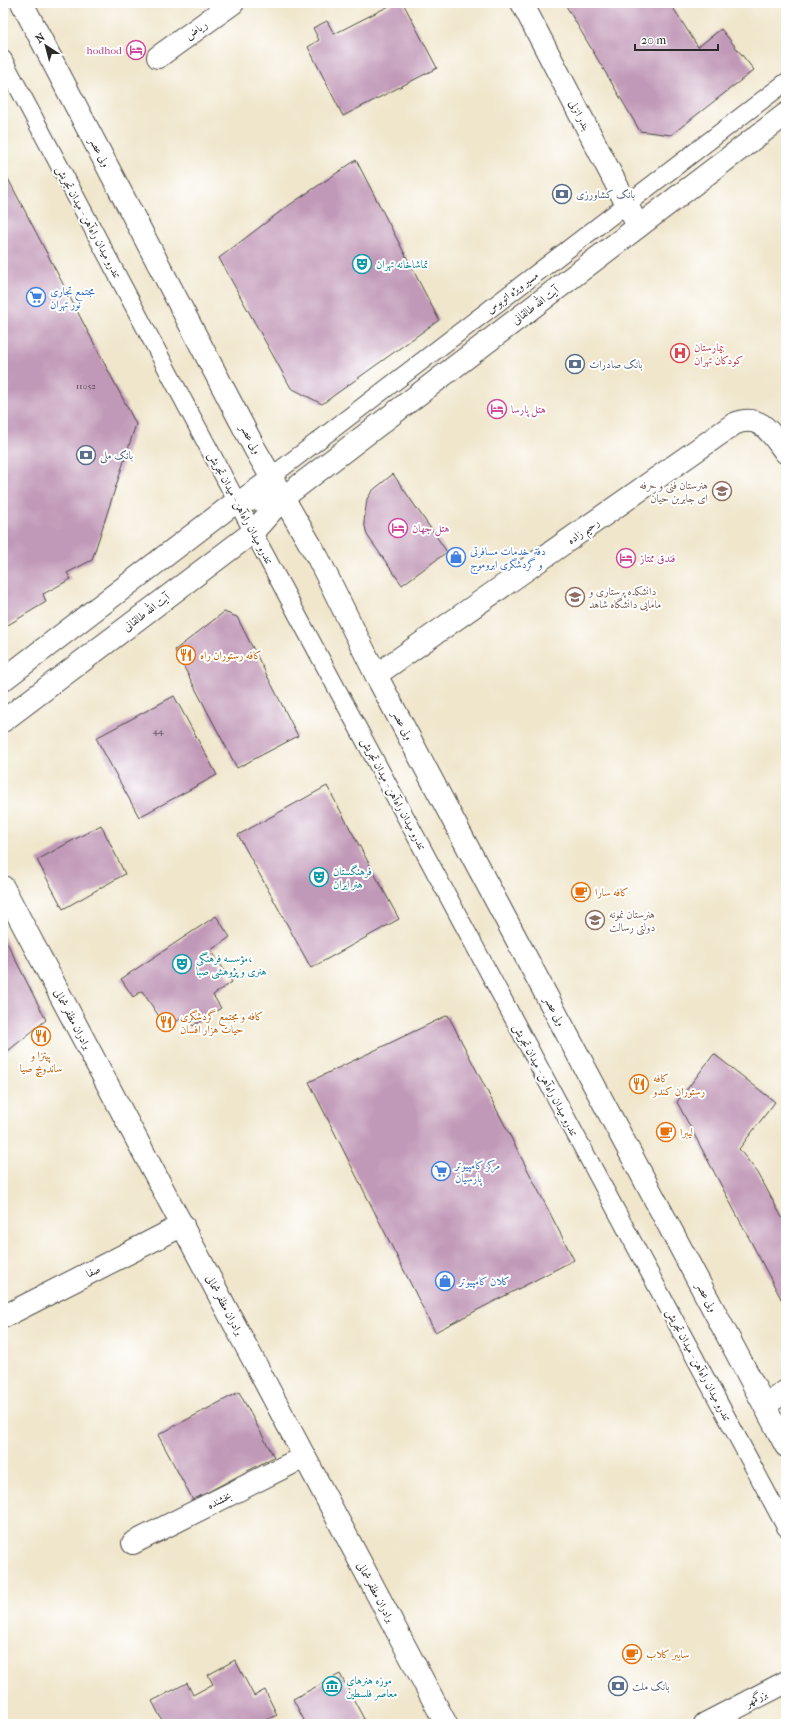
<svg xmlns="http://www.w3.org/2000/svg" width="789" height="1727" viewBox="0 0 789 1727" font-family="'IM FELL French Canon',Amiri,serif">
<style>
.building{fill:#c199b8}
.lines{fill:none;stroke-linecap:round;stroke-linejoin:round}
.service-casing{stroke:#494743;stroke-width:19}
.minor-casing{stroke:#494743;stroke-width:24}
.tertiary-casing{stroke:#494743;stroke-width:24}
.primary-casing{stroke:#494743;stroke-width:24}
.service{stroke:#fff;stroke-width:17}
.minor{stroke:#fff;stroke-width:22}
.tertiary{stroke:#fff;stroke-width:22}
.primary{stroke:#fff;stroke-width:22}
.labels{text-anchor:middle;stroke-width:4;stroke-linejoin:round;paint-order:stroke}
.number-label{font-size:9px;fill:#50464e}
.street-label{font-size:11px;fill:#2b2b2b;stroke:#fff}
.hotel-label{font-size:11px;fill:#b23c85;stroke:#fff;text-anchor:start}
.service-label{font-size:11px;fill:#4e5e75;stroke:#fff;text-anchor:start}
.culture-label{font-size:11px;fill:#0d838f;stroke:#fff;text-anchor:start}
.shop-label{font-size:11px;fill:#366cbe;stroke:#fff;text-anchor:start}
.health-label{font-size:11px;fill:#be3a42;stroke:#fff;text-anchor:start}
.education-label{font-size:11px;fill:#785e54;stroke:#fff;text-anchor:start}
.food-label{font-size:11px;fill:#c56008;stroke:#fff;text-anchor:start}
</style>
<rect width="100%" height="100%" fill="#fff"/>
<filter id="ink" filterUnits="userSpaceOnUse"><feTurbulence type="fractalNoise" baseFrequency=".025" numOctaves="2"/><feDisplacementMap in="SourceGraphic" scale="8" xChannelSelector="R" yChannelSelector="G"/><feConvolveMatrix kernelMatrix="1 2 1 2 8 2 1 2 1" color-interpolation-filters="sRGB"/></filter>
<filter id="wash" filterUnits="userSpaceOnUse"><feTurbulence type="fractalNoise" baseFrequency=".012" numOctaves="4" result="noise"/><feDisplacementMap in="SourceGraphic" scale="16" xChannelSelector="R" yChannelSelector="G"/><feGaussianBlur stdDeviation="0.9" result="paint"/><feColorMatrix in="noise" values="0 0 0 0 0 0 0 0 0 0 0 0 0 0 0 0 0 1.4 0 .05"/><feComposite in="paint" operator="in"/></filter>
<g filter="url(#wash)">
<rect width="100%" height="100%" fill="#f0e6cc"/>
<g id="blocks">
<g class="building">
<path d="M395,3H403L437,68L343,116L308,47L319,40L313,28L327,21L334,34Z"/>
<path d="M567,3H670L698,47L721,29L754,70L671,135L640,131L565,4Z"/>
<path d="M356,160L439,320L322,404L291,388L219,258L285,208Z"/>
<path d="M3,169L136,424L92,560L67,573L71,579L43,594L46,602L3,628Z"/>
<path d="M393,474L447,552L402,585L367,535L364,522L367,499L372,491Z"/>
<path d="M224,612L237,617L298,736L237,768L175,650Z"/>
<path d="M174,696L217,775L139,817L96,738Z"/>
<path d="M327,786L399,919L311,968L238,835Z"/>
<path d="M101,825L125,874L63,909L37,860Z"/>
<path d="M216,916L230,937L211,950L232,982L213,995L221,1008L193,1026L186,1015L167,1028L142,991L133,997L121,979Z"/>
<path d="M3,935L46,1020L3,1055Z"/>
<path d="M448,1015L574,1260L435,1332L309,1082Z"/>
<path d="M714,1054L775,1102L739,1149L758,1173L786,1225V1308L677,1102Z"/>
<path d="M239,1392L274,1457L193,1500L158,1435Z"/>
<path d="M235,1660L254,1696L265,1690L277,1715L266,1720L268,1724H164L152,1701L187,1683L193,1695L213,1684L208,1675Z"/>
<path d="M340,1674L364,1719L354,1724H306L293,1699Z"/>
</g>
</g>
</g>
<g filter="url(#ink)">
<use href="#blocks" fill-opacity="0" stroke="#494743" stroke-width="1"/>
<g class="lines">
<defs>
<g id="service">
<path d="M3,59L253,532L786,1528"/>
<path d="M237,501L272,476L786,82"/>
</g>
<g id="minor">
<path d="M158,57L233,3"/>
<path d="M376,675L734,424C761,412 772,435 786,453"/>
<path d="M3,887L446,1724"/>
<path d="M3,1317L183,1225"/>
<path d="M133,1543L304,1457"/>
</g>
<g id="tertiary">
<path d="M522,3L638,226"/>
<path d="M765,1405L786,1391"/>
<path d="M705,1724L786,1682"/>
</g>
<g id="primary">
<path d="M22,3L255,449L318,558L376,675L786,1446"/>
<path d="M3,680L237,501L284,497"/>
<path d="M3,721L253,532L284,497L786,114"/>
</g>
</defs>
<use href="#service" class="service-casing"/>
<use href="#minor" class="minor-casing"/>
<use href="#tertiary" class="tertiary-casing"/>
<use href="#primary" class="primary-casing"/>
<use href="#service" class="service"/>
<use href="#minor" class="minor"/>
<use href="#tertiary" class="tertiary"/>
<use href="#primary" class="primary"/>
</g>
</g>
<defs>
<symbol id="hotel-ring" viewBox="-11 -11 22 22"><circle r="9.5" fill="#fff" stroke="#d1479c" stroke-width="1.5"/><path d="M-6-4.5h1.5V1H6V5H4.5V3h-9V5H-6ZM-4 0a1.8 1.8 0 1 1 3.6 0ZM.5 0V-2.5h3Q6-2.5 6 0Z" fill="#d1479c"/></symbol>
<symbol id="bank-ring" viewBox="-11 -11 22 22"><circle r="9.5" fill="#fff" stroke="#5c6f8a" stroke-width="1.5"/><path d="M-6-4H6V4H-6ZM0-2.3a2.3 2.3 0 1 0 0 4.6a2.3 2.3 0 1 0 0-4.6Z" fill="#5c6f8a"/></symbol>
<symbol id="theatre-ring" viewBox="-11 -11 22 22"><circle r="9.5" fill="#fff" stroke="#0f9aa8" stroke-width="1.5"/><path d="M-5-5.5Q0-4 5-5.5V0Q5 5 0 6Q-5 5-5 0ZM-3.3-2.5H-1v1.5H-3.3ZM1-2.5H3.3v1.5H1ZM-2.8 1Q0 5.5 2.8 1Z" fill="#0f9aa8"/></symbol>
<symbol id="supermarket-ring" viewBox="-11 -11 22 22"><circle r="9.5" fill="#fff" stroke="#3f7fe0" stroke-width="1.5"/><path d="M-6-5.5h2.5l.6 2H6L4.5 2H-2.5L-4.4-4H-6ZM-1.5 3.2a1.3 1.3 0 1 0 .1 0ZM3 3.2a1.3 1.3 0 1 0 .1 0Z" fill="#3f7fe0"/></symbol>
<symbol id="hospital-ring" viewBox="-11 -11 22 22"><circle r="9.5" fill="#fff" stroke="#e0444e" stroke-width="1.5"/><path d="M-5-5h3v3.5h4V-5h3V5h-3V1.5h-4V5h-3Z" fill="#e0444e"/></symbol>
<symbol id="school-ring" viewBox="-11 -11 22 22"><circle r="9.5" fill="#fff" stroke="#8d6e63" stroke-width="1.5"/><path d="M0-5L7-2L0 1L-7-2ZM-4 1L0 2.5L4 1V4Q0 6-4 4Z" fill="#8d6e63"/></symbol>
<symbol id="shop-ring" viewBox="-11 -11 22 22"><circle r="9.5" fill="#fff" stroke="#3f7fe0" stroke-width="1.5"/><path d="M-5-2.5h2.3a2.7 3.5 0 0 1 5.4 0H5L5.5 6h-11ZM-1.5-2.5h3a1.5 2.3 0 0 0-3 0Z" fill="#3f7fe0"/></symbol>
<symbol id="university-ring" viewBox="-11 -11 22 22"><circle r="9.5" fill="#fff" stroke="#8d6e63" stroke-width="1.5"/><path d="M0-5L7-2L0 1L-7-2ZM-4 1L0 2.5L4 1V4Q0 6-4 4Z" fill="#8d6e63"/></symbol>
<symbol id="restaurant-ring" viewBox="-11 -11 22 22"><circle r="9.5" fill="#fff" stroke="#e8710a" stroke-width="1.5"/><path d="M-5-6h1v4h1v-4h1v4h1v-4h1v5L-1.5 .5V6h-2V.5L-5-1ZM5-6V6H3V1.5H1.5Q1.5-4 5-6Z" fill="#e8710a"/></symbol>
<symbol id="cafe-ring" viewBox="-11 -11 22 22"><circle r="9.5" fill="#fff" stroke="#e8710a" stroke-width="1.5"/><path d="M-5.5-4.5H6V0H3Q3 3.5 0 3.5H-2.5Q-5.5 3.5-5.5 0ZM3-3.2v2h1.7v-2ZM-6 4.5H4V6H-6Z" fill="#e8710a"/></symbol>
<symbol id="museum-ring" viewBox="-11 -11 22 22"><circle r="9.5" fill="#fff" stroke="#0f9aa8" stroke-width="1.5"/><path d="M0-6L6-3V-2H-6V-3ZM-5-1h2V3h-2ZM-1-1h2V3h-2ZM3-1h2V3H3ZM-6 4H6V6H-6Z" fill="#0f9aa8"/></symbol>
</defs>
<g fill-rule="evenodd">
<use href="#hotel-ring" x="125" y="39" width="22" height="22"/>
<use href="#bank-ring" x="551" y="183" width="22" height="22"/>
<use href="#theatre-ring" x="351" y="253" width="22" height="22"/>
<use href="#supermarket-ring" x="25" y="286" width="22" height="22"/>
<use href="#hospital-ring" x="669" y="342" width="22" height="22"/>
<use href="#bank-ring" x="564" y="353" width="22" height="22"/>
<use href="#hotel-ring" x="486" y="398" width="22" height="22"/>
<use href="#bank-ring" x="75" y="444" width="22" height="22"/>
<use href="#school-ring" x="711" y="480" width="22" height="22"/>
<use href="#hotel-ring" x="387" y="517" width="22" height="22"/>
<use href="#shop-ring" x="445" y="546" width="22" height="22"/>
<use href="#hotel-ring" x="615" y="547" width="22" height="22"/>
<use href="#university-ring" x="564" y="586" width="22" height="22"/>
<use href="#restaurant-ring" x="175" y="644" width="22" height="22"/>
<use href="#theatre-ring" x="308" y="866" width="22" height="22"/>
<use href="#cafe-ring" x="570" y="881" width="22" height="22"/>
<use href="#school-ring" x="584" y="909" width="22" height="22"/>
<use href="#theatre-ring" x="171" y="953" width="22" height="22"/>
<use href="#restaurant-ring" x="155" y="1011" width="22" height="22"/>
<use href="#restaurant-ring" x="30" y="1025" width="22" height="22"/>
<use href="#restaurant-ring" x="628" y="1073" width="22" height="22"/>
<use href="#cafe-ring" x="655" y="1121" width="22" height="22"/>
<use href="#supermarket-ring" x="430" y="1160" width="22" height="22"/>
<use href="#shop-ring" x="434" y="1270" width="22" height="22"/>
<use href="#cafe-ring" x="621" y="1643" width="22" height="22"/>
<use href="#museum-ring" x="321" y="1675" width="22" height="22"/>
<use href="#bank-ring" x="607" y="1675" width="22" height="22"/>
</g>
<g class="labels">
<g class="number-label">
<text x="86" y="389">11052</text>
<text x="158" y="734">44</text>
</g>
<g class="street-label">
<text transform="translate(196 30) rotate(-36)" y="4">ریاض</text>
<text transform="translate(580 115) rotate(62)" y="4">بندر انزلی</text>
<text transform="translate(100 152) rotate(62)" y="4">ولی عصر</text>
<text transform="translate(89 222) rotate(62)" y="4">تندرو میدان راه‌آهن - میدان تجریش</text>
<text transform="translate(512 292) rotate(-37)" y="4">مسیر ویژه اتوبوس</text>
<text transform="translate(535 305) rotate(-37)" y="4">آیت الله طالقانی</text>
<text transform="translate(251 439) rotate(62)" y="4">ولی عصر</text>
<text transform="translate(241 508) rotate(62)" y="4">تندرو میدان راه‌آهن - میدان تجریش</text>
<text transform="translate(583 531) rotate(-35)" y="4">رحیم زاده</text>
<text transform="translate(146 612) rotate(-37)" y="4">آیت الله طالقانی</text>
<text transform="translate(403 725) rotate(62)" y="4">ولی عصر</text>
<text transform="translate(394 794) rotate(62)" y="4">تندرو میدان راه‌آهن - میدان تجریش</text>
<text transform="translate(555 1011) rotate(62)" y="4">ولی عصر</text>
<text transform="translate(73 1019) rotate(62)" y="4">برادران مظفر شمالی</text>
<text transform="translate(546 1080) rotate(62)" y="4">تندرو میدان راه‌آهن - میدان تجریش</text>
<text transform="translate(93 1271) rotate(-27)" y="4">صفا</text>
<text transform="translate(707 1297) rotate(62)" y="4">ولی عصر</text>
<text transform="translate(225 1305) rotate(62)" y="4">برادران مظفر شمالی</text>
<text transform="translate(699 1365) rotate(62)" y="4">تندرو میدان راه‌آهن - میدان تجریش</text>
<text transform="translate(219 1500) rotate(-27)" y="4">بخشنده</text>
<text transform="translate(376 1592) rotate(62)" y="4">برادران مظفر شمالی</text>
<text transform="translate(756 1698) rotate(-27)" y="4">بزرگمهر</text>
</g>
<g class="hotel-label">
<text x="122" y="54" text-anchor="end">hodhod</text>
<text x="511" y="413">هتل پارسا</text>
<text x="412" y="532">هتل جهان</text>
<text x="640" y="562">فندق ممتاز</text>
</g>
<g class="service-label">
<text x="576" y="198">بانک کشاورزی</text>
<text x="589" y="368">بانک صادرات</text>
<text x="100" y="459">بانک ملی</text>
<text x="632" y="1690">بانک ملت</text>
</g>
<g class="culture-label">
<text x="376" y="268">تماشاخانه تهران</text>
<text x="333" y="875">فرهنگستان<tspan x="333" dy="13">هنر ایران</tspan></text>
<text x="196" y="962">مؤسسه فرهنگی،<tspan x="196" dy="13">هنری و پژوهشی صبا</tspan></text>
<text x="346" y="1684">موزه هنرهای<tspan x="346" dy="13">معاصر فلسطین</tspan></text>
</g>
<g class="shop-label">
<text x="50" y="295">مجتمع تجاری<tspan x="50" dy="13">نور تهران</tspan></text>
<text x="470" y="555">دفتر خدمات مسافرتی<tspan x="470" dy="13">و گردشگری ابروموج</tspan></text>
<text x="455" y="1169">مرکز کامپیوتر<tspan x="455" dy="13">پارسیان</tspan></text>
<text x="459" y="1285">کلان کامپیوتر</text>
</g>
<g class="health-label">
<text x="694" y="351">بیمارستان<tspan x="694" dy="13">کودکان تهران</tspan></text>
</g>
<g class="education-label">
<text x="708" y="489" text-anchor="end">هنرستان فنی و حرفه<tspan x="708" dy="13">ای جابربن حیان</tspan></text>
<text x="589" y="595">دانشکده پرستاری و<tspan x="589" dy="13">مامایی دانشگاه شاهد</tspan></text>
<text x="609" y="918">هنرستان نمونه<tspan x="609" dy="13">دولتی رسالت</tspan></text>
</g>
<g class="food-label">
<text x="200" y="659">کافه رستوران راه</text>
<text x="595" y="896">کافه سارا</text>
<text x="180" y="1020">کافه و مجتمع گردشگری<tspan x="180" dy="13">حیات هزار افسان</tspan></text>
<text x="41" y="1059" text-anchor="middle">پیتزا و<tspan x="41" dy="13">ساندویچ صیا</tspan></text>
<text x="653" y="1082">کافه<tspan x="653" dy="13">رستوران کندو</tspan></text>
<text x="680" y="1136">لیبرا</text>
<text x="646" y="1658">سایبر کلاب</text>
</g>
</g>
<rect width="789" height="1727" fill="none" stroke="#fff" stroke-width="16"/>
<g transform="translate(46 46) rotate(324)" stroke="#ffffff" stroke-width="3" paint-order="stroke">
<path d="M0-3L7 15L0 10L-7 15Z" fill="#2b2b2b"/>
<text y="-6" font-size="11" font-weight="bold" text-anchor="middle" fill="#2b2b2b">N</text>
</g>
<path d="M635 44v6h83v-6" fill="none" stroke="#2b2b2b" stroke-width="2"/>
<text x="641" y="44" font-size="12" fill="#2b2b2b" stroke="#ffffff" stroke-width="3" paint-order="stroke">20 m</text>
</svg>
